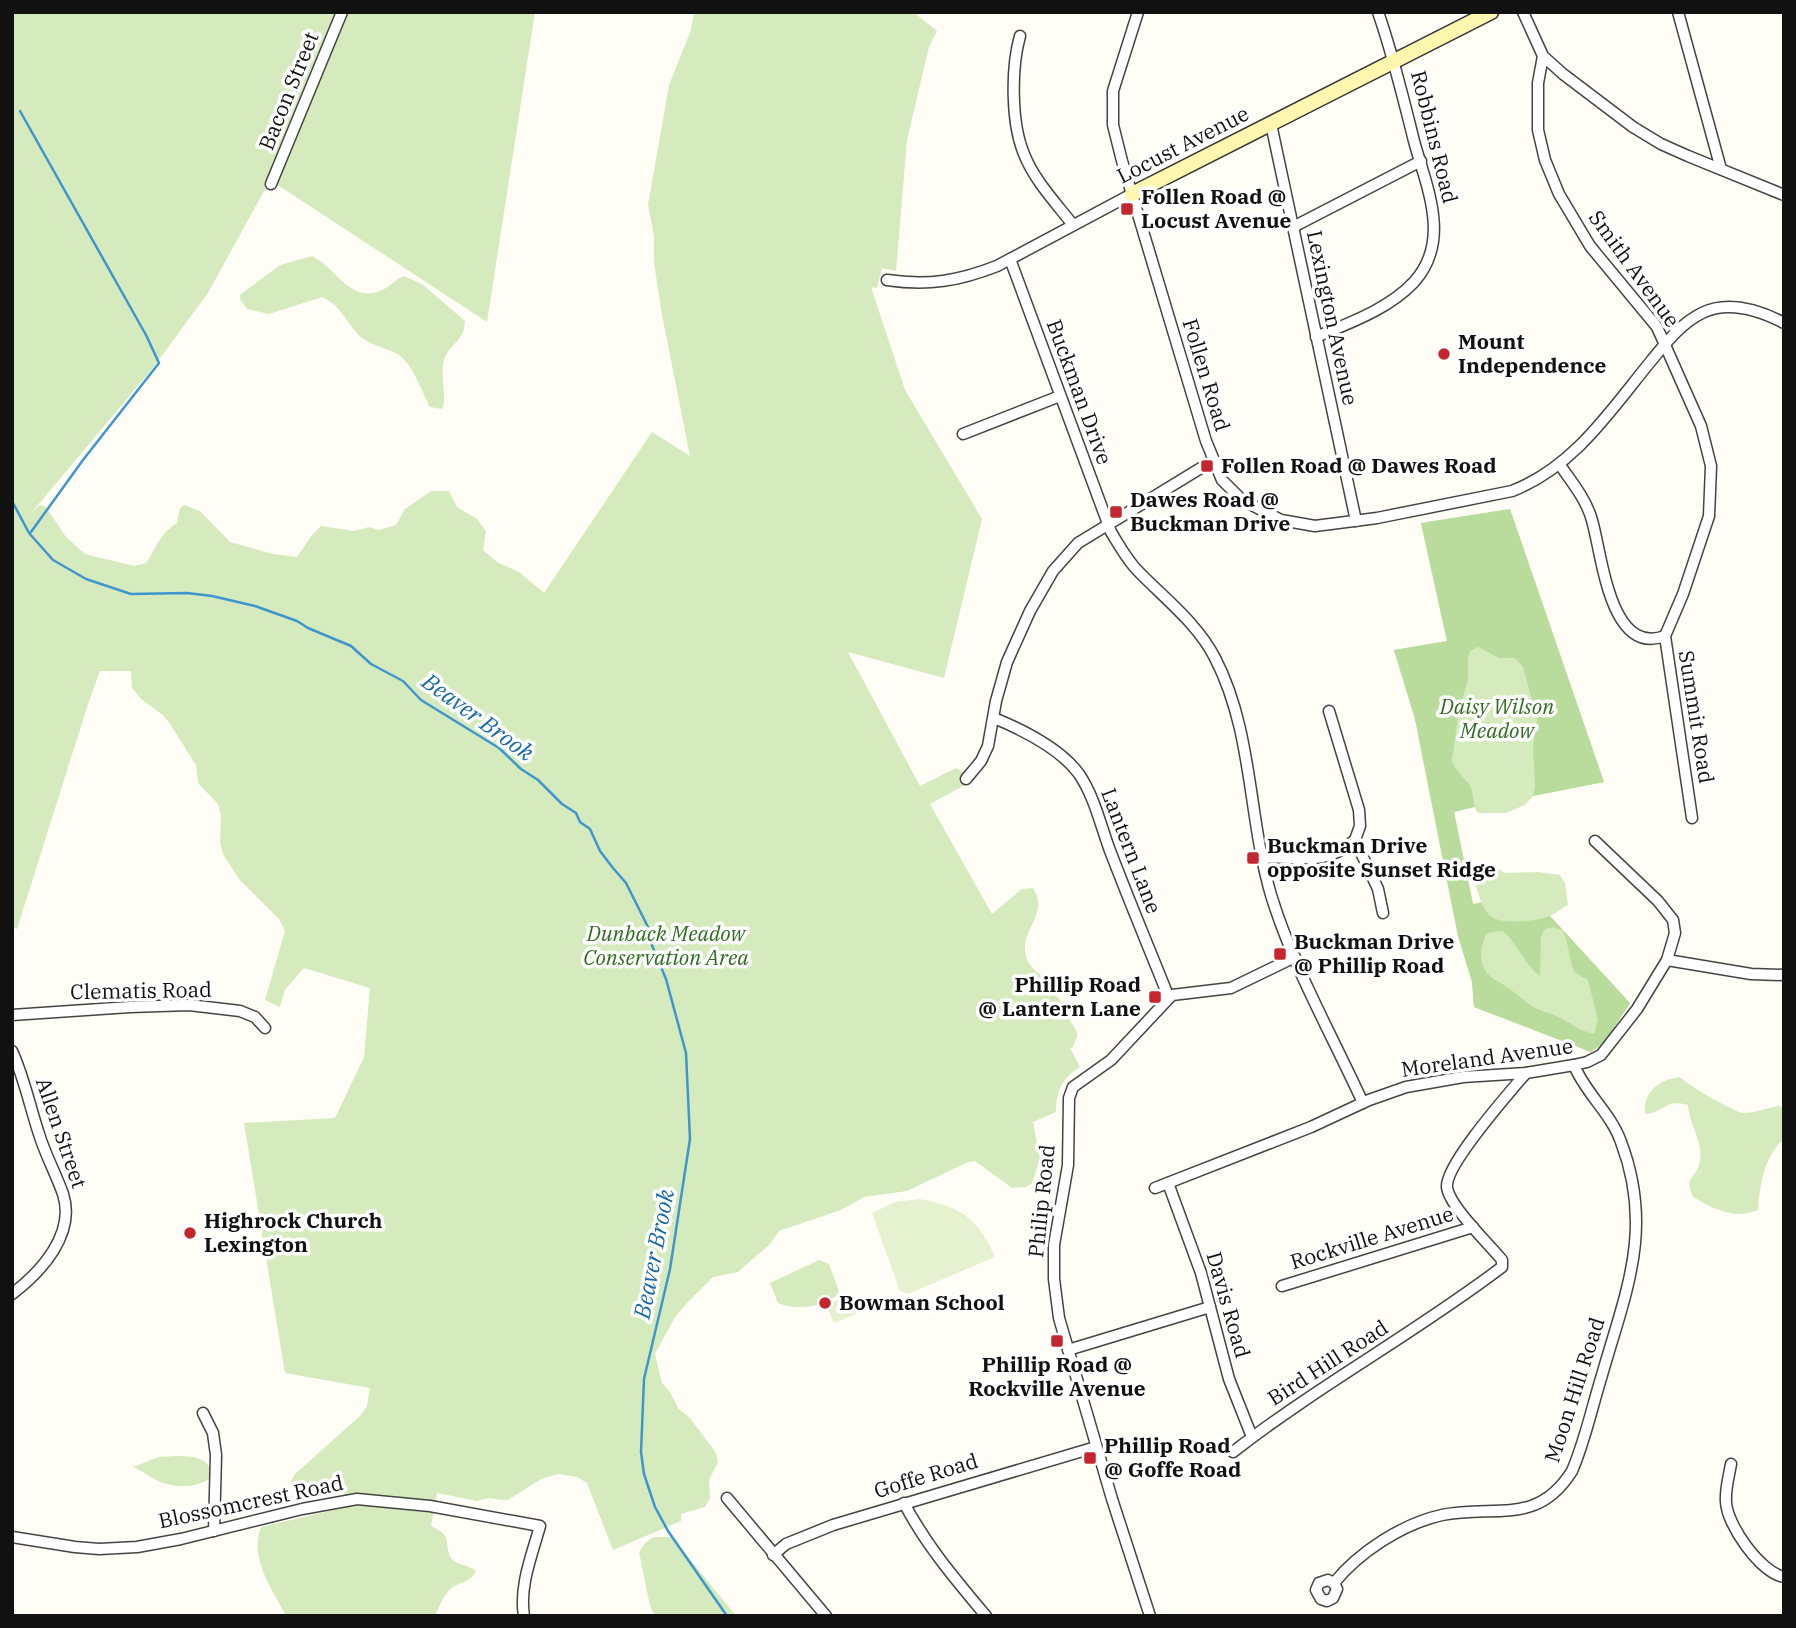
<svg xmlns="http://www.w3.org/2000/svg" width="1796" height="1628" viewBox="0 0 1796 1628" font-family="'IBM Plex Serif',serif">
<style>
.green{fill:#d5ebbd}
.forest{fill:#b9dc9c;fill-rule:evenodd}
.pitch{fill:#e6f2cf}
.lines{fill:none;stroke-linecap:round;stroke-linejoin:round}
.stream{stroke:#3f96cf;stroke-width:2.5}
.street-casing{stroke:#444;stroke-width:13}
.secondary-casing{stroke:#333;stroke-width:17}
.street{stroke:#fff;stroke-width:10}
.secondary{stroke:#fff6b0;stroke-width:14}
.poi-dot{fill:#c4262e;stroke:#fff;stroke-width:2.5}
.labels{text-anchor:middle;stroke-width:7;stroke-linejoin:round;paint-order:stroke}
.street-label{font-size:21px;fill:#111;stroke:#fff}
.poi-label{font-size:21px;font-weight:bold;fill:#111;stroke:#fff;text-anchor:start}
.park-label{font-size:21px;font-style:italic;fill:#2f6b1f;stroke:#fff}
.water-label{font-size:23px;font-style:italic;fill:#1768a6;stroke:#fff}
</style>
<rect width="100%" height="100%" fill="#fffdf5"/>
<g class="green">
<path d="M12,12H535L487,322L270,180L208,293L152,369L32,512L40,505L46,507L66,537L85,554L134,566L146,563C158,546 158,535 177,523L180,508L184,505L200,511L230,542L273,554L297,557L312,535L321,526L354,531L369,527L379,530L396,525L405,509L431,491H449L457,507L477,519L486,531L483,550L497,562L519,572L544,593L652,432L690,456L662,315L654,263V236L648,205L669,85L691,30L694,12H918L917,15L937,31L929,47L907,140L896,271L882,268L877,288L871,287L905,390L982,519L944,678L848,652L920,786L956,768L976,779L930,804L992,914L1022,889L1033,888C1050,915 1019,929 1026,956C1029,969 1043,975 1050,985C1061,1000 1068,1018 1078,1034L1073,1047L1070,1048L1080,1067C1062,1078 1056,1091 1056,1112L1033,1122L1040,1159L1032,1183L1026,1187L1012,1188L975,1161L968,1162L907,1191L864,1197L841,1210L779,1231L769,1245L738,1272L713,1277L688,1302L675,1317L655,1354L662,1383L670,1392L678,1408L690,1418L716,1453L718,1462L709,1480L710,1498L705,1507L681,1514V1521L613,1550L587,1483L577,1477L558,1474L541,1479L508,1500H501L490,1498L477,1501L437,1493L431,1526C454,1537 443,1541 451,1558C456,1565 469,1565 476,1571C471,1582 462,1581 453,1587C444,1593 439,1607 435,1616H286C272,1588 249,1559 261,1527L342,1508L345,1491L315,1487L308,1489L290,1483L295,1474L360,1416L367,1406L370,1388L285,1373L244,1123L335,1118L364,1057L370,988L304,968L285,990L280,1007L265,1000L285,931L279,919L239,879L223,854L220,842L221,815L218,804L198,783L196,765L170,724L163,715L141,699L132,688L131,671H100L88,704L17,929L12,927Z"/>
<path d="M312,256C338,268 351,308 386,288C393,284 396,279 404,276L422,284L465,321C464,343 450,342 444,360C439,376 448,398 442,409L430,407C422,392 413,365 399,355C386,347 366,345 356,332C343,317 342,307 322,297L269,314L247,309L240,299V295L280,265Z"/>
<path d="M1510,509L1604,782L1533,796L1525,805L1506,813H1478L1474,807L1454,812L1473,904L1481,902L1474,880L1479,862L1495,864L1500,870L1505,873L1538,872L1560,875L1565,883L1568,905L1550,916L1630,1003L1602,1045L1591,1052L1474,1007L1472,982L1458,936L1415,719L1394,650L1447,641L1421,523Z"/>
<path d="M1680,1077C1686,1084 1735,1113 1744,1113C1755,1113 1768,1108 1778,1106L1784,1107V1139C1764,1156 1760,1184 1758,1210C1734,1220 1714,1209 1693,1197C1683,1176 1697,1179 1700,1161C1703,1141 1689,1124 1688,1105C1665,1098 1663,1113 1645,1114C1643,1091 1659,1080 1680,1077Z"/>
<path d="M819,1260L829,1264L840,1294C820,1306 800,1312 778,1303L770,1283Z"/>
<path d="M159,1457C176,1456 213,1451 211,1477C199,1488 177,1488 163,1483C152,1479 143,1471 133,1467Z"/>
<path d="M654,1537H672L736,1616H655L650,1606L639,1552L645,1543Z"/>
</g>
<path class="forest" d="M1510,509L1604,782L1533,796L1535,787L1533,750L1537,718L1523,667L1515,658H1499L1478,647L1470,651L1468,657V680L1459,710L1452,760L1454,766L1471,787L1475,807L1454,812L1473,904L1482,903C1484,908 1487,914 1492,917C1504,925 1537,921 1550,916L1630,1003L1606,1040L1591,1052L1474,1007L1472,982L1458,936L1415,719L1394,650L1447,641L1421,523ZM1553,927L1563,931C1569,945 1569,958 1574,972L1588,980L1598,1020L1594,1034C1579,1031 1568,1021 1554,1015C1547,1012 1540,1011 1533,1007C1524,1001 1516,993 1507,987C1499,981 1490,979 1485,970C1478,958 1481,944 1487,933L1503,931C1518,944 1524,964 1540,976L1541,937L1545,929Z"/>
<g class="pitch">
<path d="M920,1199C961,1206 978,1219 995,1257L908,1294L900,1291L872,1213L895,1202Z"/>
<path d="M851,1295L858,1313L834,1323L826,1305Z"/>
</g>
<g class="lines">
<g class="stream">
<path d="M20,111L146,335L159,363L83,460L31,532"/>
<path d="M12,501L29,533L53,560L86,579L131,594L187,593L212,596L255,606L297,621L308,628L351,646L371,664L403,681L421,700L499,748L521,769L538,780L562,804L576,813L580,822L590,829L600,851L613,868L626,883L652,935L651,943L666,979L686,1053L690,1139L670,1269L644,1379L641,1452L644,1474L655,1507L668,1531L727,1616"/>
</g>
<defs>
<g id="street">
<path d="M1138,12L1113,91V125L1122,161L1206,441L1222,480L1242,500L1281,520L1315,526L1377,518L1512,491C1574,467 1610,411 1651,361C1666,343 1680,324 1702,313C1729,300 1759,310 1784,323"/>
<path d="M1523,12L1543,56L1563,74L1633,127L1661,144L1688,156L1784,195"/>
<path d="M1678,12L1721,169"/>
<path d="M1020,36C1011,68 1011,123 1024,154C1034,180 1056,203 1073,225"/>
<path d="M1543,56L1538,83V130L1545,160L1559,194L1590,246L1657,327L1701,426L1711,466L1709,516L1683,594L1665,636L1692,818"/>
<path d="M1271,124L1356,521"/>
<path d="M271,184L342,12"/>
<path d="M1293,227L1421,161"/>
<path d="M1010,259L1111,532C1119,545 1127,560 1138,571C1164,598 1198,624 1215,658C1253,731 1248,817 1271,895C1293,967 1332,1035 1363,1103"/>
<path d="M887,280C928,286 959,281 997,266L1132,194"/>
<path d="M1316,337C1349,323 1389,309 1414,282C1452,240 1426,186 1414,141C1403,97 1393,55 1378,12"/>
<path d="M963,434L1060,396"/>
<path d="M1560,465C1571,481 1585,498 1591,517C1602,550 1608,657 1665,636"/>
<path d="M1329,711L1359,810L1360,826L1355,840"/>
<path d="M994,718C1023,730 1060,748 1079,774C1094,796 1100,823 1109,848C1128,898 1149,948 1169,998"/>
<path d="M966,779L981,761L988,746L996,701L1007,662L1030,611L1053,571L1078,543L1214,460"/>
<path d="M1262,858C1300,855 1323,868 1355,840L1378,889L1383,913"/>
<path d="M1667,960L1751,974L1784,975"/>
<path d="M12,1015L130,1007L189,1005L240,1011L255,1017L265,1028"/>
<path d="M12,1051C24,1077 30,1107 39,1134C45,1154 56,1174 63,1194C76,1234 41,1272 12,1294"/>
<path d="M1168,1183L1201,1273L1229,1379L1252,1437"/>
<path d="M1155,1188L1311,1127L1369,1100L1406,1087L1463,1077L1526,1073L1574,1065L1587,1062L1601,1055L1637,1009L1667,960L1675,933L1673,920L1658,901L1595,841"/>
<path d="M1282,1286L1473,1227"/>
<path d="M1068,1350L1210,1307"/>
<path d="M203,1413L213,1433L216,1455L214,1531"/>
<path d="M1233,1452C1319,1385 1415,1333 1502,1267V1260C1489,1244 1449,1206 1447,1187C1445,1165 1510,1092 1526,1073"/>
<path d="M1731,1464C1729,1476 1725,1489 1726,1502C1727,1525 1760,1572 1784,1577"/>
<path d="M727,1498L826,1616"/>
<path d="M904,1503C926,1545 955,1579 986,1616"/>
<path d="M12,1537L75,1547L99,1549L137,1547L181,1539L302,1509L357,1499L430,1506L540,1526C532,1555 519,1586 524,1616"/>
<path d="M773,1555L786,1544L833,1525L1096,1447"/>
<path d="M1334,1583L1337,1589L1333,1598L1327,1601L1321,1599L1316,1590L1319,1583L1328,1580L1334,1583C1359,1552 1402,1524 1442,1515C1494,1504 1537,1527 1572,1471C1585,1441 1592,1407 1602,1375C1626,1291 1654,1229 1621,1142C1611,1113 1585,1093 1574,1065"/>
<path d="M1150,1616L1112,1499L1059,1318L1054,1279V1245L1068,1165L1069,1098L1073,1087L1111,1060L1172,995L1231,988L1295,957"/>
</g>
<path id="secondary" d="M1132,194L1491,12"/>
</defs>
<use href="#street" class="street-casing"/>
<use href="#secondary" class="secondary-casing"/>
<use href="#street" class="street"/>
<use href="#secondary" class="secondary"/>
</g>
<g class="poi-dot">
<rect x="1120" y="202" width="14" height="14" rx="3.5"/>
<circle cx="1444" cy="354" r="7"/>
<rect x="1200" y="459" width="14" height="14" rx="3.5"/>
<rect x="1109" y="505" width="14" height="14" rx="3.5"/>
<rect x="1246" y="851" width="14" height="14" rx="3.5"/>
<rect x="1273" y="947" width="14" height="14" rx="3.5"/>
<rect x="1148" y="990" width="14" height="14" rx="3.5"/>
<circle cx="190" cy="1233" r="7"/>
<circle cx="825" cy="1303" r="7"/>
<rect x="1050" y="1334" width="14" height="14" rx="3.5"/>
<rect x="1083" y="1451" width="14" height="14" rx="3.5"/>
</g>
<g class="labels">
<g class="street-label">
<text transform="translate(289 91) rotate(-68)" y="7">Bacon Street</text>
<text transform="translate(1434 137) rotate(76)" y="7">Robbins Road</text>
<text transform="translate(1183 145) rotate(-27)" y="7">Locust Avenue</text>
<text transform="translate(1634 269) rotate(54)" y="7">Smith Avenue</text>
<text transform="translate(1332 318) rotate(78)" y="7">Lexington Avenue</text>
<text transform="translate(1206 375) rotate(73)" y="7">Follen Road</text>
<text transform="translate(1079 392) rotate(70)" y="7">Buckman Drive</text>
<text transform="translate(1696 717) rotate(81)" y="7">Summit Road</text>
<text transform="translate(1131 851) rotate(69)" y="7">Lantern Lane</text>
<text transform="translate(141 991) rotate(-1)" y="7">Clematis Road</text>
<text transform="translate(1487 1058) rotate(-8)" y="7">Moreland Avenue</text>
<text transform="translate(61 1133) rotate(71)" y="7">Allen Street</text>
<text transform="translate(1042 1201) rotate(-84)" y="7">Philip Road</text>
<text transform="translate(1372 1238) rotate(-17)" y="7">Rockville Avenue</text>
<text transform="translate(1228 1305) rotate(74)" y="7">Davis Road</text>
<text transform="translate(1328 1363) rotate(-33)" y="7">Bird Hill Road</text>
<text transform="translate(1575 1390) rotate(-72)" y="7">Moon Hill Road</text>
<text transform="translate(926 1476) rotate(-17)" y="7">Goffe Road</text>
<text transform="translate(251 1502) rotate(-12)" y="7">Blossomcrest Road</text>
</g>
<g class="poi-label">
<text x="1141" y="204">Follen Road @<tspan x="1141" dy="24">Locust Avenue</tspan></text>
<text x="1458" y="349">Mount<tspan x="1458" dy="24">Independence</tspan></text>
<text x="1221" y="473">Follen Road @ Dawes Road</text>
<text x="1130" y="507">Dawes Road @<tspan x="1130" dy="24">Buckman Drive</tspan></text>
<text x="1267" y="853">Buckman Drive<tspan x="1267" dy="24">opposite Sunset Ridge</tspan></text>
<text x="1294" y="949">Buckman Drive<tspan x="1294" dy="24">@ Phillip Road</tspan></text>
<text x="1141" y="992" text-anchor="end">Phillip Road<tspan x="1141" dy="24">@ Lantern Lane</tspan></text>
<text x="204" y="1228">Highrock Church<tspan x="204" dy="24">Lexington</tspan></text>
<text x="839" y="1310">Bowman School</text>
<text x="1057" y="1372" text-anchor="middle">Phillip Road @<tspan x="1057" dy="24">Rockville Avenue</tspan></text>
<text x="1104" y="1453">Phillip Road<tspan x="1104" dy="24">@ Goffe Road</tspan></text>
</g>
<g class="park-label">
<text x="1497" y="714">Daisy Wilson<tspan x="1497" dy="24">Meadow</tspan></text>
<text x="666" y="941">Dunback Meadow<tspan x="666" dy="24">Conservation Area</tspan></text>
</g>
<g class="water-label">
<text transform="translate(478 717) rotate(36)" y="8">Beaver Brook</text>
<text transform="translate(654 1254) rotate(-79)" y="8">Beaver Brook</text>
</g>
</g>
<rect width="1796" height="1628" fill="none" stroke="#111111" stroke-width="28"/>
</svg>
